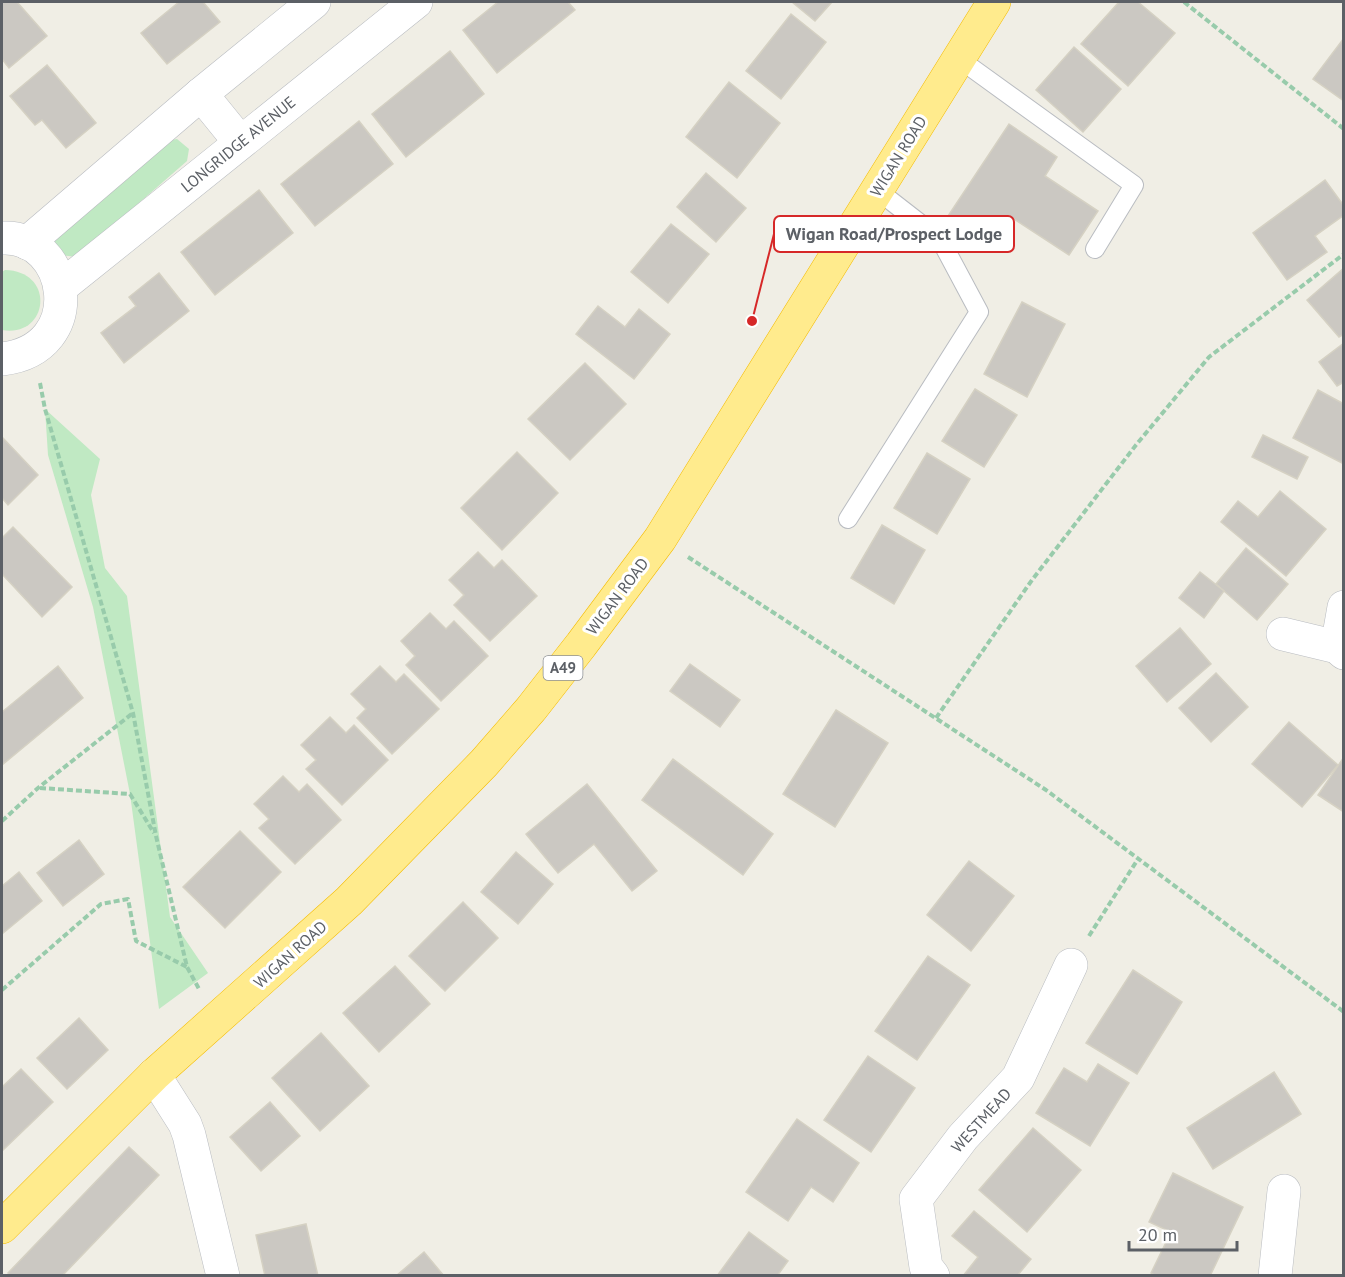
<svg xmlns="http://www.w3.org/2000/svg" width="1345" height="1277" viewBox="0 0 1345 1277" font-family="'PT Sans',sans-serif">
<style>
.green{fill:#c0e9c3}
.building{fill:#cbc8c2;stroke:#d5d1c3;stroke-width:1.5}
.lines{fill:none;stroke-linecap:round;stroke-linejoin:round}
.lane-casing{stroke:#b9bcc1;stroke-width:20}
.street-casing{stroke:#b9bcc1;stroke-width:34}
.highway-casing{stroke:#f5bc00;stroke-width:34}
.path{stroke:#98cbab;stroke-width:4;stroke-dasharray:6 3;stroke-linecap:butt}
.lane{stroke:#fff;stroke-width:18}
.street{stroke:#fff;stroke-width:33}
.highway{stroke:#ffeb8d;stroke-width:33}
.labels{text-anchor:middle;stroke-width:6;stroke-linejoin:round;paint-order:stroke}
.shield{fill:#fff;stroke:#8d9094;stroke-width:1.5}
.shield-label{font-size:15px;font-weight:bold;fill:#5c6066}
.street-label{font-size:16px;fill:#5c6066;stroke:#fff}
.leader{fill:none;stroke:#d62828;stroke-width:2}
.callout-dot{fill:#d62828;stroke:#fff;stroke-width:2}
.callout{fill:#fff;stroke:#d62828;stroke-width:2}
.callout-label{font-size:18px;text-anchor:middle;font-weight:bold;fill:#5c6066}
</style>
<rect width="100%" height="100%" fill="#f0eee5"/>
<g class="green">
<path d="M177,139L189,149L187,161L77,257L60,255L54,246V233L166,141Z"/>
<path d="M5,270C56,271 49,338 2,330V272Z"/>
<path d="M45,409L100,459L91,495L105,568L127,596L170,917L208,973L159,1009L130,794L93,607L48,455Z"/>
</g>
<g class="building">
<path d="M2,2H17L47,36L9,68L2,59Z"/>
<path d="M179,2H203L220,22L167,64L141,33Z"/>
<path d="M498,2H568L575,10L497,73L463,30Z"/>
<path d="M792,2H832L815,21Z"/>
<path d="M1119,2H1138L1175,33L1128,86L1081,44Z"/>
<path d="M791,14L826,42L781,99L746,71Z"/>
<path d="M1344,38V101L1313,79Z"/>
<path d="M1074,47L1121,89L1083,132L1036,90Z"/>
<path d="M450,51L484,94L406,157L372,114Z"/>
<path d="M47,65L96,123L66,148L42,120L35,125L10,96Z"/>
<path d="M729,82L780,123L737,178L686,137Z"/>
<path d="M359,121L393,164L315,226L281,184Z"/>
<path d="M1009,124L1057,157L1045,176L1098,211L1069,255L1014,219L994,250L946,219Z"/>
<path d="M706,173L746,208L716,242L677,207Z"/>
<path d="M1325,180L1344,206V215L1315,236L1327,252L1287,280L1253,233Z"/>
<path d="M259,190L293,233L215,295L181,252Z"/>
<path d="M671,224L709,254L668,303L631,272Z"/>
<path d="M1344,268V334L1339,337L1307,300Z"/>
<path d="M159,273L189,311L124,363L101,333L136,306L129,297Z"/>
<path d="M1022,302L1065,324L1027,397L984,374Z"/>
<path d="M598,306L625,327L639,309L670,334L634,379L576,334Z"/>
<path d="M1344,343V382L1337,386L1319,362Z"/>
<path d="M585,363L626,404L570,460L528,419Z"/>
<path d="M975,389L1017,415L984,467L942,441Z"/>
<path d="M1318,390L1344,404V464L1293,438Z"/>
<path d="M1263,435L1308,457L1297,479L1252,457Z"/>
<path d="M2,437L38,475L8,505L2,498Z"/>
<path d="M517,452L558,493L502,550L461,508Z"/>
<path d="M927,453L970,479L937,534L894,508Z"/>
<path d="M1280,491L1326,529L1286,576L1221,522L1238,501L1258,517Z"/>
<path d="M882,525L925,550L894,604L851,578Z"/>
<path d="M13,527L72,587L42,617L2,574V538Z"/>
<path d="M1246,548L1288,584L1257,620L1216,584Z"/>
<path d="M478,552L494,568L502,560L537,596L490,641L454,605L464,595L449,580Z"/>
<path d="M1200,572L1224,591L1204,618L1179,598Z"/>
<path d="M430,613L446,629L454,621L488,656L441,701L406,665L415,656L401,641Z"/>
<path d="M1180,628L1211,664L1167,702L1136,666Z"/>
<path d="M690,664L740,700L720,727L670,691Z"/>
<path d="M58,666L83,698L2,765V712Z"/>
<path d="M380,666L396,682L404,674L439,709L392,754L357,718L366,709L351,694Z"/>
<path d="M1216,673L1248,707L1211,742L1179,708Z"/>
<path d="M836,710L888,743L835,827L783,794Z"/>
<path d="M330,717L346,733L354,725L388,760L342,805L306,769L316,760L301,745Z"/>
<path d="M1289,722L1338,765L1302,807L1252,764Z"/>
<path d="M1344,757V812L1318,795Z"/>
<path d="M673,759L773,834L743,875L642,800Z"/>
<path d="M283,776L299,792L307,784L341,820L295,864L259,828L269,819L254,804Z"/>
<path d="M587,784L657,871L632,891L594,844L558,873L526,834Z"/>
<path d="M240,831L281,872L225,928L183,887Z"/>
<path d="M79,840L104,874L63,906L37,873Z"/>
<path d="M516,852L553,884L518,924L481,892Z"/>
<path d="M969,861L1014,896L971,951L927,915Z"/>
<path d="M19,872L42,901L2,934V886Z"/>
<path d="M463,902L498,938L445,991L409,956Z"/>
<path d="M928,956L970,985L917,1060L875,1031Z"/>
<path d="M395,966L430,1004L379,1052L343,1013Z"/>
<path d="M1133,970L1182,1002L1137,1074L1086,1043Z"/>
<path d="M79,1018L108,1050L67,1089L37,1058Z"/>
<path d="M321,1033L369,1086L320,1131L272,1078Z"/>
<path d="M868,1056L915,1088L871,1152L824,1120Z"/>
<path d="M1098,1064L1129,1083L1090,1146L1036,1113L1064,1068L1087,1082Z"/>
<path d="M21,1069L53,1102L2,1151V1087Z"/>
<path d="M1274,1072L1301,1114L1213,1169L1187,1128Z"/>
<path d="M270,1102L300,1136L261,1171L230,1137Z"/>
<path d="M797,1119L859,1163L833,1202L811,1187L788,1221L746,1192Z"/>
<path d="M1033,1128L1081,1170L1027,1232L979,1190Z"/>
<path d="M129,1147L159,1175L62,1276H11L8,1273Z"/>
<path d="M1173,1173L1243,1207L1210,1276H1156L1151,1273L1171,1232L1149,1222Z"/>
<path d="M974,1211L1031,1259L1017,1276H963L978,1257L952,1236Z"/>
<path d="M306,1224L318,1276H265L256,1235Z"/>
<path d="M749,1232L788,1261L777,1276H717Z"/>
<path d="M424,1252L444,1276H396Z"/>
</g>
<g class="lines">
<defs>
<g id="lane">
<path d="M958,58L1134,185L1095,249"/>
<path d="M848,519L979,312L940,239L877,190"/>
</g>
<g id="street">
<path d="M201,94L240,142"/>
<path d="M2,238C70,234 90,349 2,359"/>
<path d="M27,243L201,94L314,2"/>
<path d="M61,287L416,2"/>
<path d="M1283,634L1337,647L1344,653"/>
<path d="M1337,647L1344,607"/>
<path d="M154,1075L185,1124L189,1135L223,1276"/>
<path d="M933,1276L926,1267L916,1199L963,1137L1018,1078L1071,965"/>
<path d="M1275,1276L1284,1191"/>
</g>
<path id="highway" d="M2,1227L154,1075L349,901L484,763L531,709L581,645L660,539L994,2"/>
</defs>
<use href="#lane" class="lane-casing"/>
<use href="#street" class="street-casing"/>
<use href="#highway" class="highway-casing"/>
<g class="path">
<path d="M1184,2L1344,129"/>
<path d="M40,383L45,409L133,713L156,836L187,967L199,989"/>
<path d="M688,557L1046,790L1344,1012"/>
<path d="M936,718L1032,580L1136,445L1209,357L1344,254"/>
<path d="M40,788L130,794L154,833"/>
<path d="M2,821L38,788L133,713"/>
<path d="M1089,936L1138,859"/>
<path d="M2,990L101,904L128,899L136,941L187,967"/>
</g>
<use href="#lane" class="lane"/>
<use href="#street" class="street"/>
<use href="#highway" class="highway"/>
</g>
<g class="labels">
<rect class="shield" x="543.5" y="656" width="39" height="24" rx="4.5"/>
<g class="shield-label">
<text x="563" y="673">A49</text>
</g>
<g class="street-label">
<text transform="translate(238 144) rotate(-39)" y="6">LONGRIDGE AVENUE</text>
<text transform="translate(898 156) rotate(-58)" y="6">WIGAN ROAD</text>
<text transform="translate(617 596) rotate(-53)" y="6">WIGAN ROAD</text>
<text transform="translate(290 954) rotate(-42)" y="6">WIGAN ROAD</text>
<text transform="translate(981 1120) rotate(-48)" y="6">WESTMEAD</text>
</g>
</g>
<path class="leader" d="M752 321L774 234"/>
<circle class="callout-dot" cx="752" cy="321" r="6"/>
<rect class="callout" x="774" y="216" width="240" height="36" rx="6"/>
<g class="callout-label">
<text x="894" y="240">Wigan Road/Prospect Lodge</text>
</g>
<rect width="1345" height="1277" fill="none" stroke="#5c6066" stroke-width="6"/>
<path d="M1129 1241v9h108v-9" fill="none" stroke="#5c6066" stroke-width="3"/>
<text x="1138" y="1241" font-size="18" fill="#5c6066" stroke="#ffffff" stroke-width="4.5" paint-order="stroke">20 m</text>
</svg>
